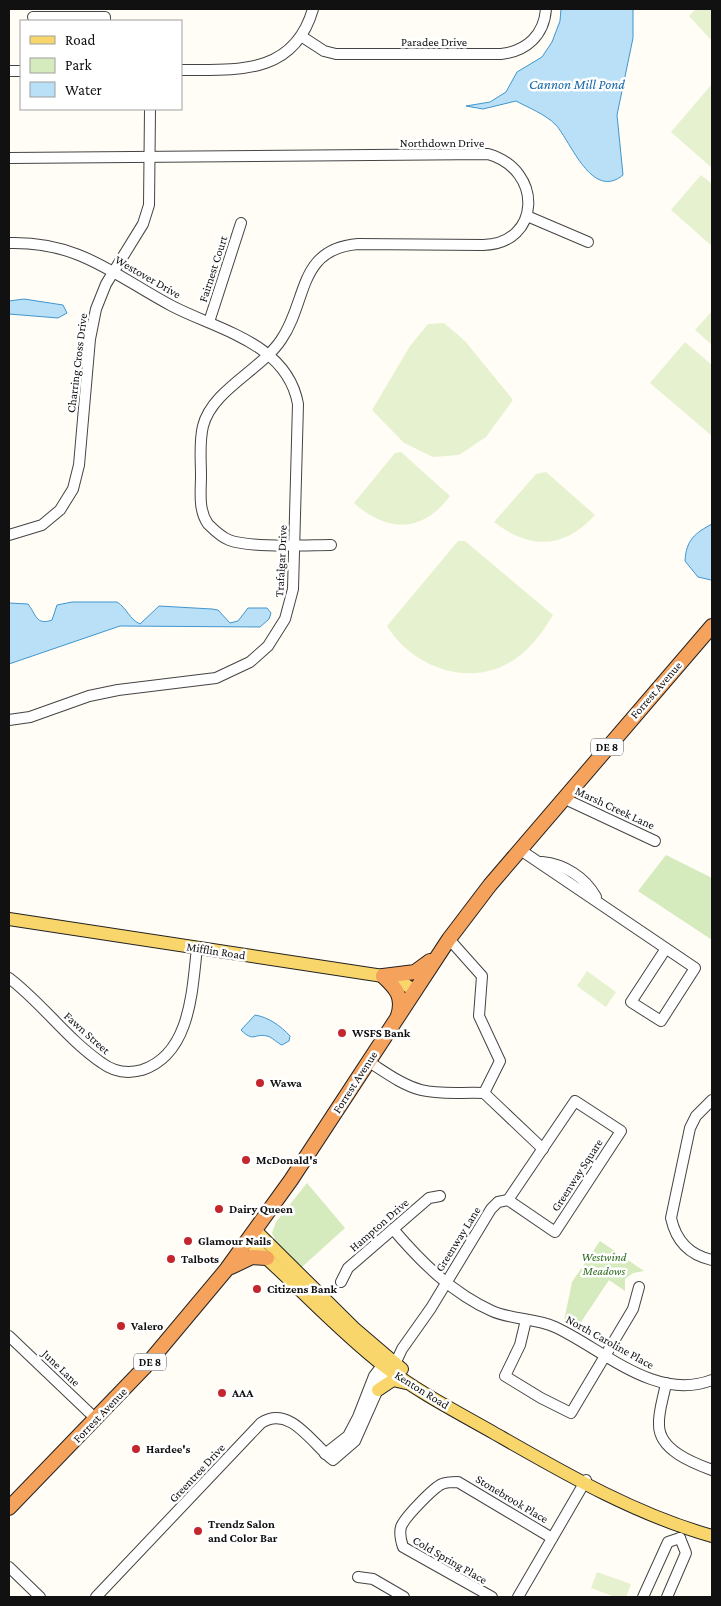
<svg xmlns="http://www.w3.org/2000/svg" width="721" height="1606" viewBox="0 0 721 1606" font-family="'Crimson Pro',serif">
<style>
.green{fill:#d5ebbd}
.pitch{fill:#e6f2cf}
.water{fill:#b9e0f7;stroke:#3f96cf}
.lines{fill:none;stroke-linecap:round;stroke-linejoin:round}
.minor-casing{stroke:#444;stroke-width:12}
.major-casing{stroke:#222;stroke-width:14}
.highway-casing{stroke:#222;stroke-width:16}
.minor{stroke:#fff;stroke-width:10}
.major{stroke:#f9d66b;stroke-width:12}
.highway{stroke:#f5a25d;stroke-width:14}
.poi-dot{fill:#c4262e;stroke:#fff;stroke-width:2}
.labels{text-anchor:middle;stroke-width:5;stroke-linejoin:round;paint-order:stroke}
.shield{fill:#fff;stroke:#585858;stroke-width:1}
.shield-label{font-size:11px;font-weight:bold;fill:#111}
.street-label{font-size:12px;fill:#111;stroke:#fff}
.poi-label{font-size:12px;font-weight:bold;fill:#111;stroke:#fff;text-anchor:start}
.park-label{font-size:12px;font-style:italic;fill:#2f6b1f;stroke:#fff}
.water-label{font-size:14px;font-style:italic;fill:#1768a6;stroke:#fff}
</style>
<rect width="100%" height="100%" fill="#fffdf5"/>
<g class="green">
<path d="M666,855L712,878V940L638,891Z"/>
<path d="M307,1183L345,1228L302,1267L276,1242L272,1233L276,1222Z"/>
<path d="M600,1241L644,1271L633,1273L625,1279V1291L609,1280L577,1328L564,1321L572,1282Z"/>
</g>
<g class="pitch">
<path d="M696,9H712V41L689,16Z"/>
<path d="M712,84V168L671,132Z"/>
<path d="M701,175L712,184V246L671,210Z"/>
<path d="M712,311V345L695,330Z"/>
<path d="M444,323L465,341L513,400L486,437L459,455L433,457L404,443L372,410L410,346L428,324Z"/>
<path d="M685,342L712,365V436L650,383Z"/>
<path d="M401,452L450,496C422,534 386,532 354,503L395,453Z"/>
<path d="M546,472L595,515C564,549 530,550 494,522L536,474Z"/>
<path d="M458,541H465L553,615C541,635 526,655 505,665C463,686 411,665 387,626Z"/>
<path d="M587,971L616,992L606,1007L577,986Z"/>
<path d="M597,1572L631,1584L626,1597H615L591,1588Z"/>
</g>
<g class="water">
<path d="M561,9H633V38L617,115L623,175C592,201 571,142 556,125C545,114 529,108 516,101L483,109L466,106L490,102L506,92L517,72L542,57L552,42L560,21Z"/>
<path d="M24,299L63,305L67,313L58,318L9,314V301Z"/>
<path d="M712,524V580H711L698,577L685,561C686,540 695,533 712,524Z"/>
<path d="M72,602H117C127,608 129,619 140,624L159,606L212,609L218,610L230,623L238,621L248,608H267L271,613L269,619L260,627L120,626L9,664V603L28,604C36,614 36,626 52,620L57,605Z"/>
<path d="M255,1015C268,1017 281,1026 290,1036L289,1041L282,1045C277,1043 272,1037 267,1036C254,1033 254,1043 241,1030Z"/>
</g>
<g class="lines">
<defs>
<g id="minor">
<path d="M33,17H105V21"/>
<path d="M301,36L324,51L336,54H501C527,51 544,35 546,9"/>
<path d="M181,70C238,70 294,75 313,9"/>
<path d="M9,71H21"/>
<path d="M9,158L488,154C544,170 541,244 483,245L358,244C297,249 308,301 281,340C261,370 212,390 203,426C199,442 201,460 201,476C201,491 198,510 208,524C214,530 221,537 229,540C249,548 307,545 331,545"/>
<path d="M527,216L588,242"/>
<path d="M9,243C79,241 114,275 172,306C218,330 287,343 298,404L293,589L285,619L268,646L250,662L216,678L118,690L89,696L30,717L9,720"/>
<path d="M209,322L241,223"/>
<path d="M9,535L42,525L60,510L73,489L79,465L90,339L96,309L106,284L143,224L149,205L150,109"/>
<path d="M563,798L655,841"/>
<path d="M519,849L695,968L661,1021L631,1002L665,950"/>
<path d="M542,862C564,864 585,877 596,897"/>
<path d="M449,939L482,976L479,1016L500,1061L484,1093"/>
<path d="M9,978C42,1003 67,1039 102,1063C114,1072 127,1074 142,1070C191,1054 192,990 197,948"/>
<path d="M369,1062C385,1072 402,1085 421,1090C441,1095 463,1092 484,1093L543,1149"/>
<path d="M712,1100L696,1116L690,1128L671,1218C676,1241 689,1255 712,1260"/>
<path d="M393,1229C421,1262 452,1293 492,1311C512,1320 536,1318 555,1327C603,1349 655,1402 712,1380"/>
<path d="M341,1282L348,1268L429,1198L440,1196"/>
<path d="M526,1320L520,1345L505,1376L541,1398L571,1413L633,1309L639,1287"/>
<path d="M9,1336L96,1419"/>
<path d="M666,1383C664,1396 658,1412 659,1425C659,1450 693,1463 712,1470"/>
<path d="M325,1454L348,1436L358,1417L374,1376L387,1359"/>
<path d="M9,1567L40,1597"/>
<path d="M358,1577L373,1579L404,1597"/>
<path d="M96,1597L261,1423C290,1404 313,1445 333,1460L355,1441L383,1378L395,1364L402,1349L431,1308L491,1209L498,1202L508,1200L575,1101L621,1131L555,1232L508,1200"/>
<path d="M492,1597L403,1547C401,1541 399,1534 401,1527C404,1518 433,1488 442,1484C446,1482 453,1482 458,1482L552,1538"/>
<path d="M518,1597L586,1480"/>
<path d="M643,1597L668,1542L680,1538"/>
<path d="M667,1597L686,1553L680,1538"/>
</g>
<g id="major">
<path d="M9,919L383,976L400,981L415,991"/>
<path d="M255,1230L354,1328L402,1369"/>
<path d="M247,1241C294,1281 335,1328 384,1366C418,1392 457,1412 494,1433C564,1473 634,1514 712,1536"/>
<path d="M378,1390L393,1380L406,1383"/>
</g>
<g id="highway">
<path d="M383,976L415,972L430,961"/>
<path d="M383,976C396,988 404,997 398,1016"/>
<path d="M231,1267L252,1257L267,1258"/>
<path d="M9,1508L144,1368L226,1270L291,1180L449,939L490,885L712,626"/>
</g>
</defs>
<use href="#minor" class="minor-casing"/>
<use href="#major" class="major-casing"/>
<use href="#highway" class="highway-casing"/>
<use href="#minor" class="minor"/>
<use href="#major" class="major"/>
<use href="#highway" class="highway"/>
</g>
<g class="poi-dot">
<circle cx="342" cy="1033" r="5"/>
<circle cx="260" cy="1083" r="5"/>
<circle cx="246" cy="1160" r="5"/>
<circle cx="219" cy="1209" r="5"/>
<circle cx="188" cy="1241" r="5"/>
<circle cx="171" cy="1259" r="5"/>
<circle cx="257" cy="1289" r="5"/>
<circle cx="121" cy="1326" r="5"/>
<circle cx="222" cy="1393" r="5"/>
<circle cx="136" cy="1449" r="5"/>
<circle cx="198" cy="1531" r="5"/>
</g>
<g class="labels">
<g class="shield">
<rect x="591" y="738.5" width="32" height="17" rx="4"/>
<rect x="134" y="1353.5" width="32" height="17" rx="4"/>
</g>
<g class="shield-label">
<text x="607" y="751">DE 8</text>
<text x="150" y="1366">DE 8</text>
</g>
<g class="street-label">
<text x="434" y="46">Paradee Drive</text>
<text x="442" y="147">Northdown Drive</text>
<text transform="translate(213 269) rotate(-72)" y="4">Fairnest Court</text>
<text transform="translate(148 277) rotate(30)" y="4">Westover Drive</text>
<text transform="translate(77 363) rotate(-83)" y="4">Charring Cross Drive</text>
<text transform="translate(281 561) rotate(-87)" y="4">Trafalgar Drive</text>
<text transform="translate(656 690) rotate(-49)" y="4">Forrest Avenue</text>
<text transform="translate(615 808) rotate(25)" y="4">Marsh Creek Lane</text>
<text transform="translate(216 951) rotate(9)" y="4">Mifflin Road</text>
<text transform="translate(87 1033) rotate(42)" y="4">Fawn Street</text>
<text transform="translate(355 1082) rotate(-57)" y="4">Forrest Avenue</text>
<text transform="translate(577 1175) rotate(-57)" y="4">Greenway Square</text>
<text transform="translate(379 1225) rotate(-41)" y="4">Hampton Drive</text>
<text transform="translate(458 1239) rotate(-58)" y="4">Greenway Lane</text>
<text transform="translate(610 1342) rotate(29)" y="4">North Caroline Place</text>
<text transform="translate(61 1368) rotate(44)" y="4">June Lane</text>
<text transform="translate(422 1390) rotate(32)" y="4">Kenton Road</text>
<text transform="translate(100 1415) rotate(-46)" y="4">Forrest Avenue</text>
<text transform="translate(197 1473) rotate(-47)" y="4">Greentree Drive</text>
<text transform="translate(512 1499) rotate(31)" y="4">Stonebrook Place</text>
<text transform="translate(450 1560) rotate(30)" y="4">Cold Spring Place</text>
</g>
<g class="poi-label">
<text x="352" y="1037">WSFS Bank</text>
<text x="270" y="1087">Wawa</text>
<text x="256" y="1164">McDonald's</text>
<text x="229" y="1213">Dairy Queen</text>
<text x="198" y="1245">Glamour Nails</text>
<text x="181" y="1263">Talbots</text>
<text x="267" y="1293">Citizens Bank</text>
<text x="131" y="1330">Valero</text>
<text x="232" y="1397">AAA</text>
<text x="146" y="1453">Hardee's</text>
<text x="208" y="1528">Trendz Salon<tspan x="208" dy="14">and Color Bar</tspan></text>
</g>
<g class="park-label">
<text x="604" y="1261">Westwind<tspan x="604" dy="14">Meadows</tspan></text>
</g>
<g class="water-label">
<text x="577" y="89">Cannon Mill Pond</text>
</g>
</g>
<rect width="721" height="1606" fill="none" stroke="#111111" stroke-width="20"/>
<rect x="20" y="20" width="162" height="90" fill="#ffffff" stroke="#a0a0a0"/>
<rect x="30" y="36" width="25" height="8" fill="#f9d66b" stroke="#a0a0a0"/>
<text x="65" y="45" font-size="15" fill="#111111">Road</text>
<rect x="30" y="58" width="25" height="15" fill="#d5ebbd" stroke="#a0a0a0"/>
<text x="65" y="70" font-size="15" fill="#111111">Park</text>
<rect x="30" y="82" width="25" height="15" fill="#b9e0f7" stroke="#a0a0a0"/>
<text x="65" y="95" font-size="15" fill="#111111">Water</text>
</svg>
